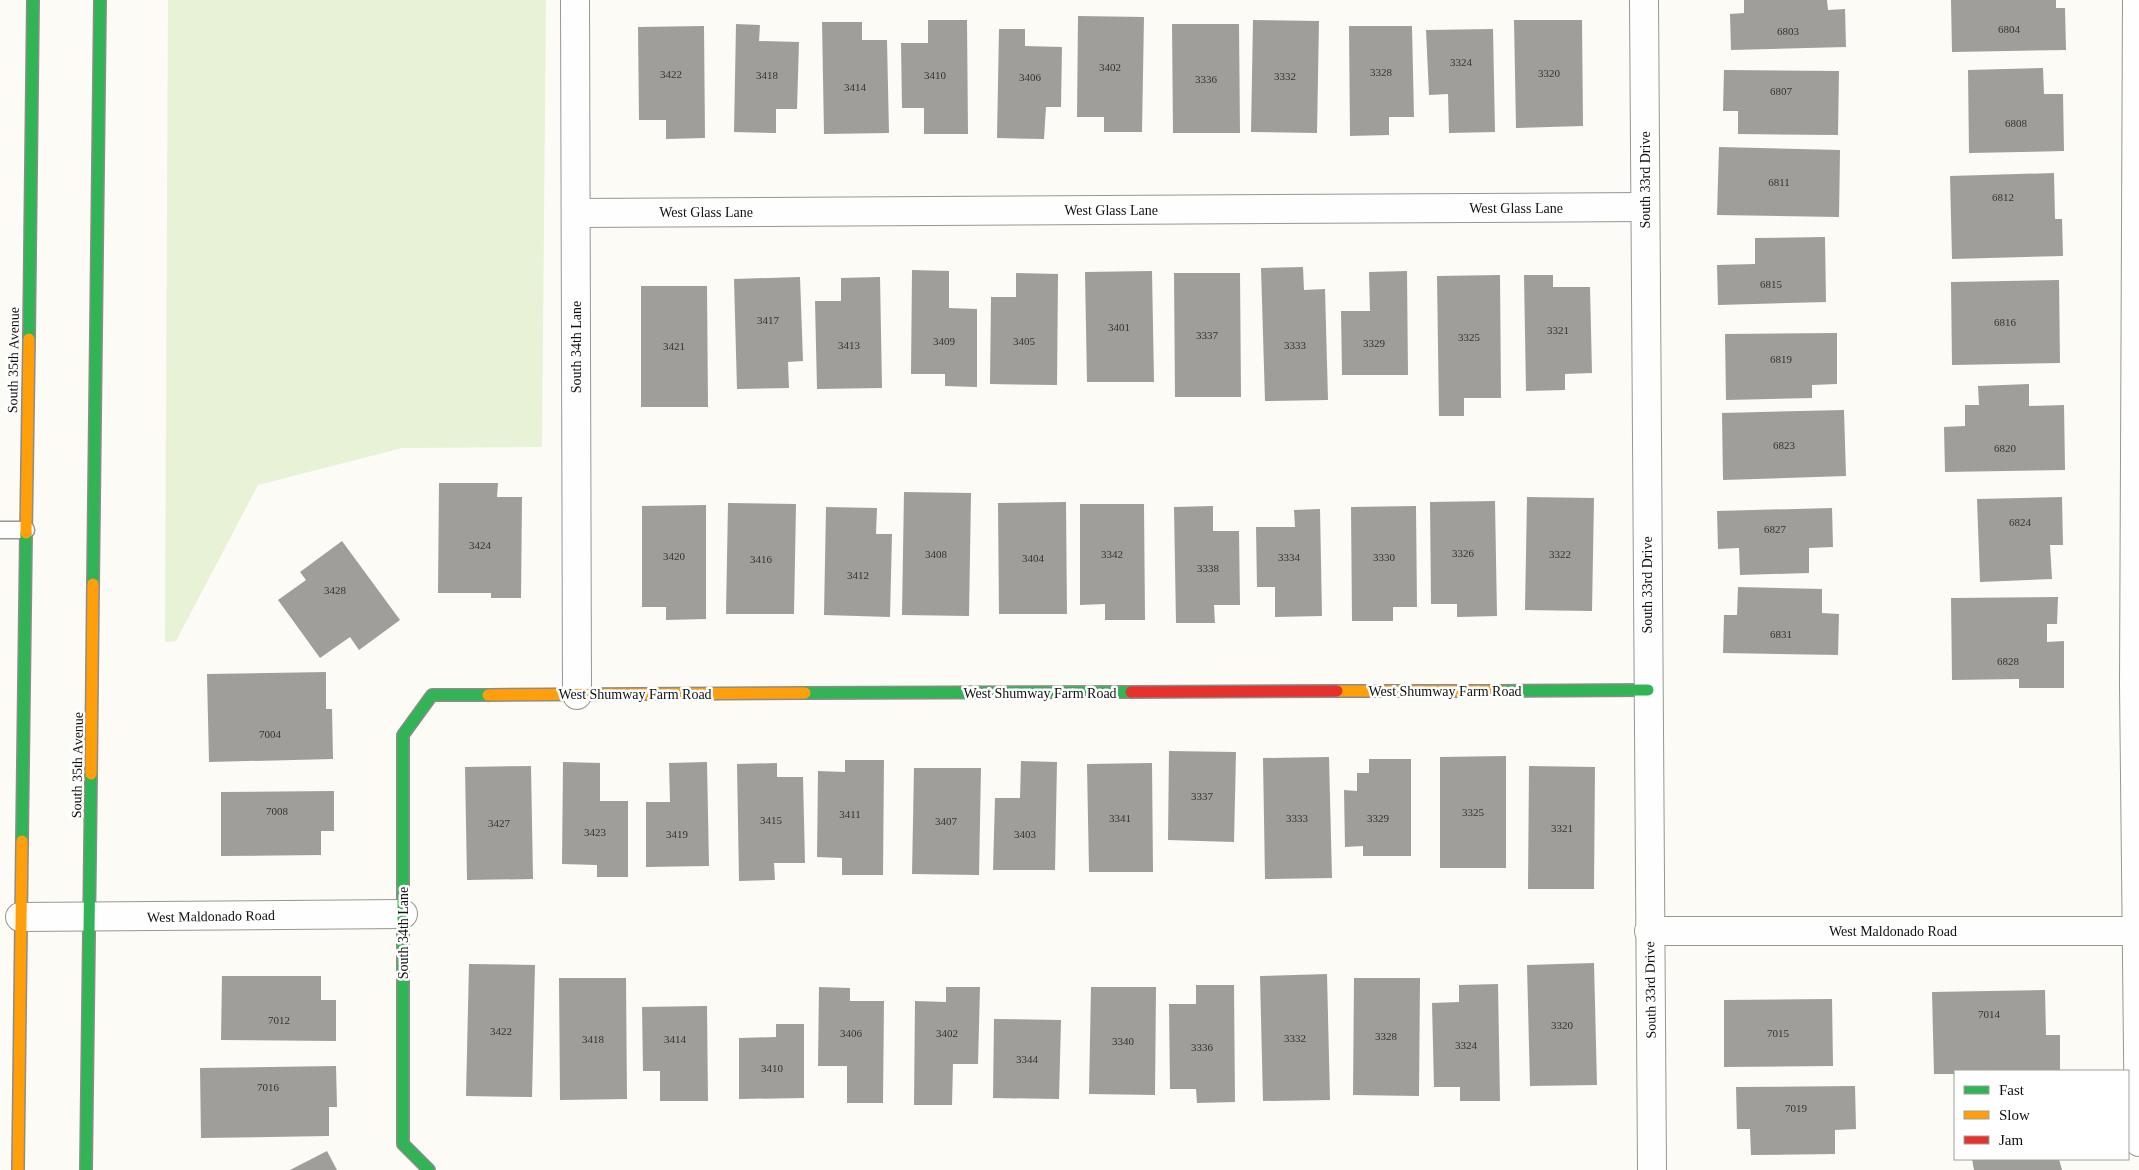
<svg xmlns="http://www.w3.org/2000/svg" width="2139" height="1170" viewBox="0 0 2139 1170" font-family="'Times New Roman',serif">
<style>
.grass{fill:#e8f2d6}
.building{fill:#a09e9b}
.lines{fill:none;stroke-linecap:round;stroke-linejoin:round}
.lane-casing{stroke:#969694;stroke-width:19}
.street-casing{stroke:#969694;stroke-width:30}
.fast-casing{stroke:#8d8c8a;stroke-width:14}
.slow-casing{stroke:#8d8c8a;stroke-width:14}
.jam-casing{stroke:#8d8c8a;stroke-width:14}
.lane{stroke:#fffefe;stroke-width:16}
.street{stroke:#fffefe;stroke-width:28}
.fast{stroke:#30b455;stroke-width:11}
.slow{stroke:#ff9f0a;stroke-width:11}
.jam{stroke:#e5322d;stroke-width:11}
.labels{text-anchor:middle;stroke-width:5;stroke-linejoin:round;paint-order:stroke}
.number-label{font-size:11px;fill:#343433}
.street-label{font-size:14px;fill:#101010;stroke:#fff}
</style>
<rect width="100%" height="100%" fill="#fcfbf6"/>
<path class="grass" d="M168,0H546L542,447L402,448L258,485L176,641L165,642Z"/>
<g class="building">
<path d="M1744,0H1827L1828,10L1845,9L1846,47L1731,50L1730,14L1744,13Z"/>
<path d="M1951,0H2056V8H2065L2066,50L1952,52Z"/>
<path d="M1078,16L1144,17L1142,132H1104V117H1077Z"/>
<path d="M928,20H967L968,134H924V108H902L901,43H928Z"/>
<path d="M1253,20L1319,21L1317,133L1251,132Z"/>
<path d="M1514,20H1582L1583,126L1516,128Z"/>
<path d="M822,22H862V40H887L889,133L824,134Z"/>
<path d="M736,24L760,25L759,41L799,42L797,109H776V133L734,132Z"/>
<path d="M1172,24H1239L1240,133H1173Z"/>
<path d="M704,26L705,138L666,139V120H639L638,27Z"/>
<path d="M1349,26H1412L1414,117H1389V135L1350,136Z"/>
<path d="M999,29H1025V46L1062,47L1061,107H1046L1044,139L997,138Z"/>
<path d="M1493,29L1495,132L1449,133L1448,94L1429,95L1426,30Z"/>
<path d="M2043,68L2044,94H2063L2064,151L1969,153L1968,70Z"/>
<path d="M1724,70L1839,71L1838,135L1738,134V111H1723Z"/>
<path d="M1719,147L1840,150L1839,217L1717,215Z"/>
<path d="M2054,173L2055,219H2062L2063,256L1952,259L1950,176Z"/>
<path d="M1825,237L1826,302L1718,305L1717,265L1755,264V238Z"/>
<path d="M1303,267L1304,290L1325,289L1328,400L1265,401L1261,268Z"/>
<path d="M912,270L949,271V308L977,309V387L945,386V374H911Z"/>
<path d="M1152,271L1154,382H1087L1085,272Z"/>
<path d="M1407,271L1408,375H1342L1341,311H1370L1369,272Z"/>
<path d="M1016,273L1058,274L1057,385L990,384L991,297H1016Z"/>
<path d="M1174,273H1240L1241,397H1175Z"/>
<path d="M1500,275L1501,398H1464V416H1439L1437,276Z"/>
<path d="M1524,275H1553V287H1590L1592,373L1565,374V390L1526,391Z"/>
<path d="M800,277L803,361L788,362L789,388L737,389L734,279Z"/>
<path d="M880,277L882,388L817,389L815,301H841V278Z"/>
<path d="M2059,280L2060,363L1952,365L1951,282Z"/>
<path d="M641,286H707L708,407H641Z"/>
<path d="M1837,333V384L1812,385V398L1726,400L1725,334Z"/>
<path d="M2029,384V406L2064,405L2065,470L1945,472L1944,427L1965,426V405H1979L1978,386Z"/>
<path d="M1844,410L1846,476L1723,480L1722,413Z"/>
<path d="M439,483H498L497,497H522L521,598H491V593H438Z"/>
<path d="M904,492L971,493L969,616L902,615Z"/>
<path d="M1527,497L1594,498L1592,611L1525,610Z"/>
<path d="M2062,497L2063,545H2050L2052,579L1980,582L1977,499Z"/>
<path d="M1495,501L1497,616L1457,617V604H1431L1430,502Z"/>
<path d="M1066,502L1067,614H999L998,503Z"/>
<path d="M728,503L796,504L794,614H726Z"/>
<path d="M1080,504H1144L1145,620H1105V604L1080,605Z"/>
<path d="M706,505V619L666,620V607H642V506Z"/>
<path d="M1213,506V531H1239L1240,605H1214L1215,623H1176L1174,507Z"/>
<path d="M1416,506L1417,607H1393V621H1352L1351,507Z"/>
<path d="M826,507L877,508L876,534H892L890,617L824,615Z"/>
<path d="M1832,508L1833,547L1809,548V573L1740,575L1739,548L1718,549L1717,511Z"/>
<path d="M1320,509L1322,616L1275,617V587H1257L1256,527H1295L1294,510Z"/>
<path d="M342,541L400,620L359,650L350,637L320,658L278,600L306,580L300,572Z"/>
<path d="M1738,587L1822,589V613L1839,614L1838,655L1723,653L1724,615H1737Z"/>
<path d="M2058,597L2057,624H2047V642L2064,641V688H2019V679L1952,680L1951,598Z"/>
<path d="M326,672V709H332L333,759L209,762L207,674Z"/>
<path d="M1169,751L1236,752L1234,842L1168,840Z"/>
<path d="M1506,756V868H1440V757Z"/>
<path d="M1329,757L1332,878L1265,879L1263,758Z"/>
<path d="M1369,759H1411V856H1363V846L1345,847L1344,790L1357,791V773H1369Z"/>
<path d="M845,760H884L883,875H842V858L817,857L818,771L845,772Z"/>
<path d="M1021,761L1057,762L1055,870H993L995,798H1020Z"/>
<path d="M563,762L600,763V801H628V877H597V865L562,864Z"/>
<path d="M707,762L709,866L646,867V802H670L669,763Z"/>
<path d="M777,763V777H803L805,863H774L775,880L739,881L737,764Z"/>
<path d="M1152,763L1153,872H1089L1087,764Z"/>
<path d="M531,766L533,879L467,880L465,767Z"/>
<path d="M1529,766L1595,767L1594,889H1528Z"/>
<path d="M914,768H981L979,875L912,874Z"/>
<path d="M334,791V831H321V855L221,856V792Z"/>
<path d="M1594,963L1597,1085L1530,1086L1527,965Z"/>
<path d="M469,964L535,965L532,1097L466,1096Z"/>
<path d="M1327,974L1330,1100L1263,1101L1260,976Z"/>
<path d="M222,976H321V1000H336V1041L221,1040Z"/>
<path d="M559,978H626L627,1099L560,1100Z"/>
<path d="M1354,978H1420L1419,1096L1353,1095Z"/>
<path d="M1498,984L1500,1101H1460V1087H1434L1432,1003L1459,1002V985Z"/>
<path d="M1196,985H1234L1235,1102L1197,1103L1196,1089H1170L1169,1004H1196Z"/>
<path d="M819,987L850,988V1001H884L883,1103H847V1066H818Z"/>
<path d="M946,987H980L978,1064H953L952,1105H914L915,1001L946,1002Z"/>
<path d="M1091,987H1156L1155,1095L1089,1094Z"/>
<path d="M2045,990L2046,1035H2060V1071H1955V1074H1934L1932,992Z"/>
<path d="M1832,999L1833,1066L1724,1067V1000Z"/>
<path d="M707,1006L708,1101H660V1071H643L642,1007Z"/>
<path d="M994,1019L1061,1020L1059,1099L993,1098Z"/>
<path d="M776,1024H804V1098L739,1099V1038L776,1037Z"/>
<path d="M336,1066L337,1107H329V1136L201,1138L200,1068Z"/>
<path d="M1855,1086L1856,1129L1835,1130V1154L1751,1155L1750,1129H1737L1736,1087Z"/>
<path d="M327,1151L337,1170H290Z"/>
<path d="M1972,1159H2059L2062,1170H1974Z"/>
</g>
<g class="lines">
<defs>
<path id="lane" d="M0,530H26"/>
<g id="street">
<path d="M575,0L577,695"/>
<path d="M1644,0L1652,1170"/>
<path d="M2137,0L2134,685L2139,1142"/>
<path d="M576,213L1645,207"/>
<path d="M20,917L403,914"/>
<path d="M1649,931H2136"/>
</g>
<g id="fast">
<path d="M29,339L33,0"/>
<path d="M93,584L100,0"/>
<path d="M1500,691L1648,690"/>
<path d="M805,693L1131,692"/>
<path d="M22,841L26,533"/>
<path d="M86,1170L91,774"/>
<path d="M429,1170L403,1144V735L432,695H488"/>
</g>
<g id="slow">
<path d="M26,533L29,339"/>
<path d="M1337,691H1500"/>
<path d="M488,695L805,693"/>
<path d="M91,774L93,584"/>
<path d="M18,1170L22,841"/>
</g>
<path id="jam" d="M1131,692L1337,691"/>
</defs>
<use href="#lane" class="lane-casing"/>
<use href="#street" class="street-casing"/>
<use href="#fast" class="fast-casing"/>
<use href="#slow" class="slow-casing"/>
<use href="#jam" class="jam-casing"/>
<use href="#lane" class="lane"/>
<use href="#street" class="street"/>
<use href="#fast" class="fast"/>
<use href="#slow" class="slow"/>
<use href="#jam" class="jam"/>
</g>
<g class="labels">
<g class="number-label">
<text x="2009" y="33">6804</text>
<text x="1788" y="35">6803</text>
<text x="1461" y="66">3324</text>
<text x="1110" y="71">3402</text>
<text x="1381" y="76">3328</text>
<text x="1549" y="77">3320</text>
<text x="671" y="78">3422</text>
<text x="767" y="79">3418</text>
<text x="935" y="79">3410</text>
<text x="1285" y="80">3332</text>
<text x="1030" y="81">3406</text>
<text x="1206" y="83">3336</text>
<text x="855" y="91">3414</text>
<text x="1781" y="95">6807</text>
<text x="2016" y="127">6808</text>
<text x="1779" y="186">6811</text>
<text x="2003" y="201">6812</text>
<text x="1771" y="288">6815</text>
<text x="768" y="324">3417</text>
<text x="2005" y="326">6816</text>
<text x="1119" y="331">3401</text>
<text x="1558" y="334">3321</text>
<text x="1207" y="339">3337</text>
<text x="1469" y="341">3325</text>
<text x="944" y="345">3409</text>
<text x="1024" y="345">3405</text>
<text x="1374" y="347">3329</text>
<text x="849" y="349">3413</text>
<text x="1295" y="349">3333</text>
<text x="674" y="350">3421</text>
<text x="1781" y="363">6819</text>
<text x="1784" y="449">6823</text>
<text x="2005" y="452">6820</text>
<text x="2020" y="526">6824</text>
<text x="1775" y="533">6827</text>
<text x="480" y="549">3424</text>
<text x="1463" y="557">3326</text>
<text x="936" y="558">3408</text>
<text x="1112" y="558">3342</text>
<text x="1560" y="558">3322</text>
<text x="674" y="560">3420</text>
<text x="1289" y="561">3334</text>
<text x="1384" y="561">3330</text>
<text x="1033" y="562">3404</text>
<text x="761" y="563">3416</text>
<text x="1208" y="572">3338</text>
<text x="858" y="579">3412</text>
<text x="335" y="594">3428</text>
<text x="1781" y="638">6831</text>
<text x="2008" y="665">6828</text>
<text x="270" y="738">7004</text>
<text x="1202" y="800">3337</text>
<text x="277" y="815">7008</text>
<text x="1473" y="816">3325</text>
<text x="850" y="818">3411</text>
<text x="1120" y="822">3341</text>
<text x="1297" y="822">3333</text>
<text x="1378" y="822">3329</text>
<text x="771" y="824">3415</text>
<text x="946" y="825">3407</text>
<text x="499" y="827">3427</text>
<text x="1562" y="832">3321</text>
<text x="595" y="836">3423</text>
<text x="677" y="838">3419</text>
<text x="1025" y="838">3403</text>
<text x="1989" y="1018">7014</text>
<text x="279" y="1024">7012</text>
<text x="1562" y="1029">3320</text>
<text x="501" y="1035">3422</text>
<text x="851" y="1037">3406</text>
<text x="947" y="1037">3402</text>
<text x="1778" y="1037">7015</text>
<text x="1386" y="1040">3328</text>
<text x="1295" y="1042">3332</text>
<text x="593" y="1043">3418</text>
<text x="675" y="1043">3414</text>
<text x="1123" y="1045">3340</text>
<text x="1466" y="1049">3324</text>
<text x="1202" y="1051">3336</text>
<text x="1027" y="1063">3344</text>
<text x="772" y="1072">3410</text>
<text x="268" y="1091">7016</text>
<text x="1796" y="1112">7019</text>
</g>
<g class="street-label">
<text transform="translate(1645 180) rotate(-90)" y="5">South 33rd Drive</text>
<text x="1516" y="213">West Glass Lane</text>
<text x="1111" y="215">West Glass Lane</text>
<text x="706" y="217">West Glass Lane</text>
<text transform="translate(576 347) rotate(-90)" y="5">South 34th Lane</text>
<text transform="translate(13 360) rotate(-89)" y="5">South 35th Avenue</text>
<text transform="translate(1647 585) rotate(-90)" y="5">South 33rd Drive</text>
<text x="1445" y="696">West Shumway Farm Road</text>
<text x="1040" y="698">West Shumway Farm Road</text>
<text x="635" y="699">West Shumway Farm Road</text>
<text transform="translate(77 765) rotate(-89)" y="5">South 35th Avenue</text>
<text transform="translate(211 916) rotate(-1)" y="5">West Maldonado Road</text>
<text x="1893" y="936">West Maldonado Road</text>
<text transform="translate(403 933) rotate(-90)" y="5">South 34th Lane</text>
<text transform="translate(1650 990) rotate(-91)" y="5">South 33rd Drive</text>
</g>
</g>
<rect x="1954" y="1070" width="175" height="90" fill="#ffffff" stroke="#9f9f9f"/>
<rect x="1964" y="1086" width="25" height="8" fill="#30b455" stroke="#9f9f9f"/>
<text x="1999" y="1095" font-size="15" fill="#101010">Fast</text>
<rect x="1964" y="1111" width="25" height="8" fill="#ff9f0a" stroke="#9f9f9f"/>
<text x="1999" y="1120" font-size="15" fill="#101010">Slow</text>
<rect x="1964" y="1136" width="25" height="8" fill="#e5322d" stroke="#9f9f9f"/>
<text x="1999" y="1145" font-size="15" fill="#101010">Jam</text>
</svg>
